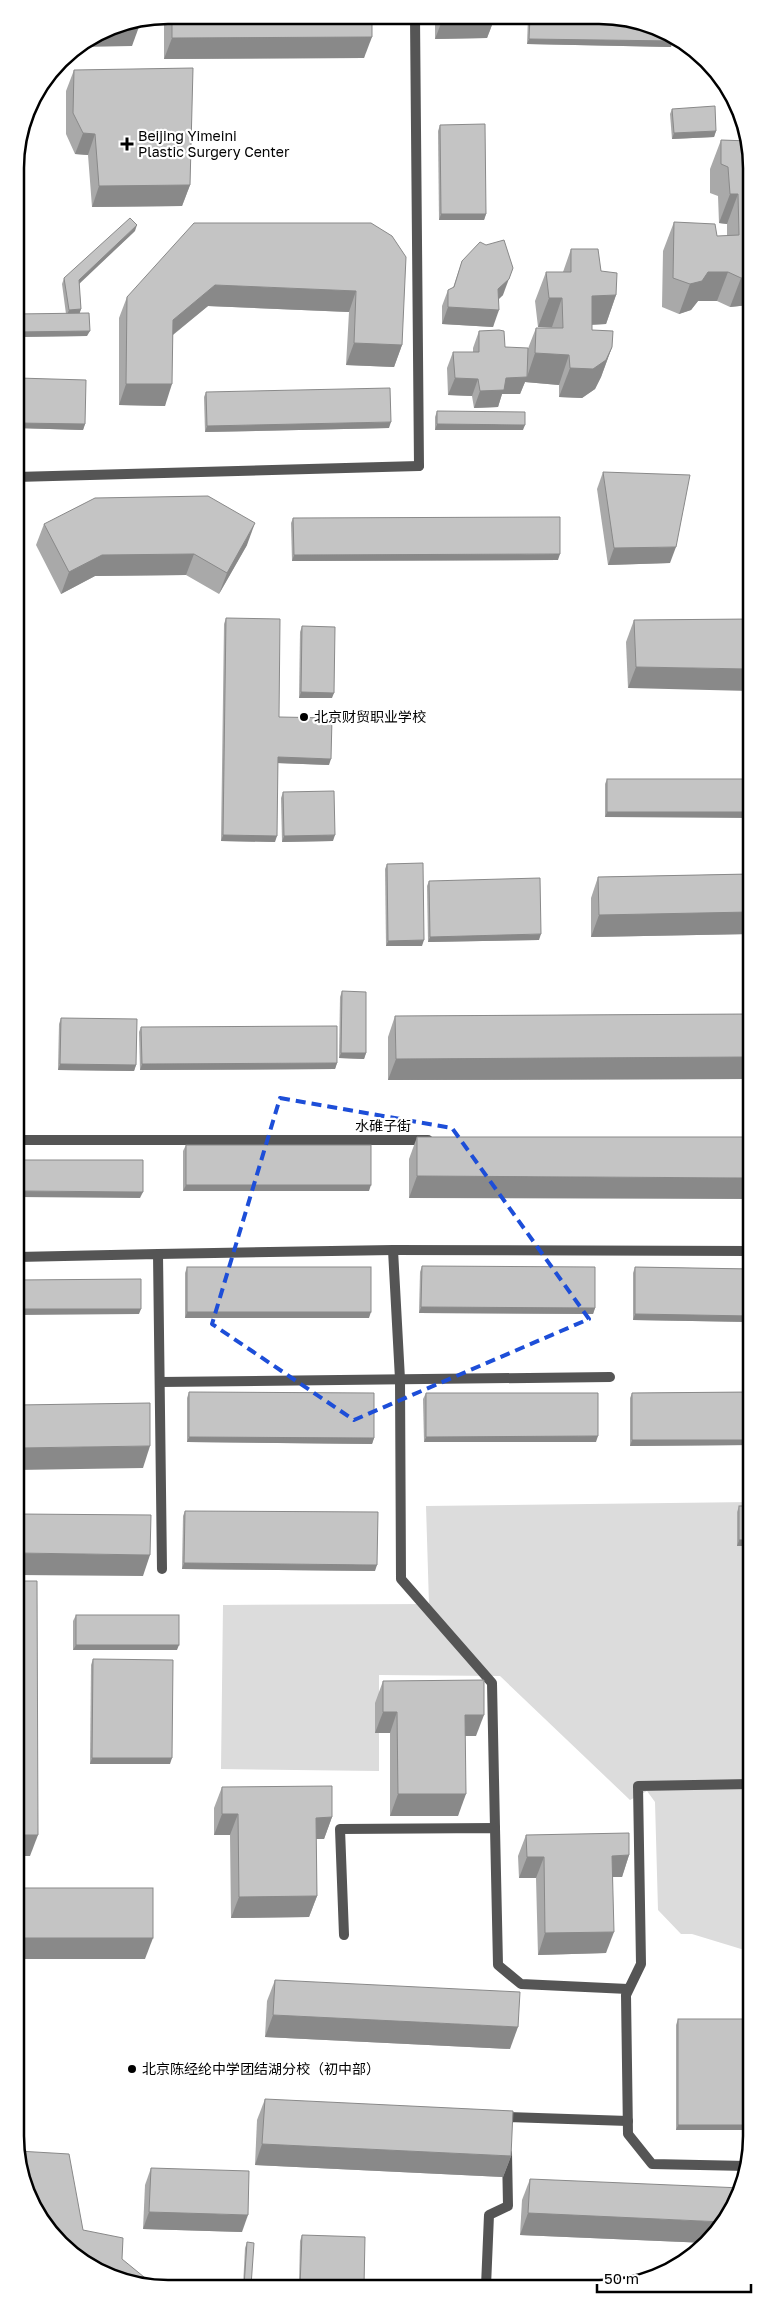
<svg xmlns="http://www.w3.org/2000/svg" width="767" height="2304" viewBox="0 0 767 2304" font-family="'Golos Text','Noto Sans SC',sans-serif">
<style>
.green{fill:#dcdcdc}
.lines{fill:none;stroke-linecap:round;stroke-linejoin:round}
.lane{stroke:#555;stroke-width:10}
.street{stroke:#555;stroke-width:10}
.wall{fill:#a9a9a9}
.shaded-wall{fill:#898989}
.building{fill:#c4c4c4;stroke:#898989}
.marked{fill:none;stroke:#1d4ed8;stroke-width:4;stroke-dasharray:10 6;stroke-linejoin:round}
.poi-dot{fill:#000;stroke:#fff;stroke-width:2}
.labels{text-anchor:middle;stroke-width:4.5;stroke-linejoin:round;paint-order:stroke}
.poi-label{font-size:14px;fill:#000;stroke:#fff;text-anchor:start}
.street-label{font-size:14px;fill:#000;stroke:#fff}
.rim{fill:none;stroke:#000;stroke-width:2.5}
</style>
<rect width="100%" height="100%" fill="#fff"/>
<path class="green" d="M751,1502V1952L692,1934H681L658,1910L655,1802L647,1791L630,1800L500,1676L379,1675V1771L221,1769L223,1605L429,1604L426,1506Z"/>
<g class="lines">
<g class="lane">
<path d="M415,17L419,466"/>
<path d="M393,1250L400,1379L401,1579L492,1683L495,1828"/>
<path d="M158,1254L393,1250L750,1251"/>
<path d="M17,1257L158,1254L162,1569"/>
<path d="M160,1382L610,1377"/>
<path d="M344,1935L340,1829L495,1828L498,1965L521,1984L628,1989"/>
<path d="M507,2123V2117L628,2121"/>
<path d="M486,2286L489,2215L508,2206L507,2153"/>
</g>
<g class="street">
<path d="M16,477L419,466"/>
<path d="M17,1140H428"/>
<path d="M747,2166L652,2164L628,2134L626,1995L641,1964L638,1786L751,1784"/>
</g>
</g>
<g class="wall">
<path d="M168,15L372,16L364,58L164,59V16Z"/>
<path d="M435,17H495L487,38L435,39Z"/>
<path d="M528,17L629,18L671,47L527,44Z"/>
<path d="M74,70L190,185L182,206L92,207L88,155L75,154L66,134V91Z"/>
<path d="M729,90L735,98H729Z"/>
<path d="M672,109L716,131L714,137L672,139L670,114Z"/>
<path d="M440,125L486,214L484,220H439L438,131Z"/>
<path d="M721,140L749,141V305L730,307L717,301H698L691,310L679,314L662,307L663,251L674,222L717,236H727V224L719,223L718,196L710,193V169Z"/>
<path d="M371,223L402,345L394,367L346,365L349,312L208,306L173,335L165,406L119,405V318L127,297Z"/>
<path d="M135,231L79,283L81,309L79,314L87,336L16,337V314H66L62,284L64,278Z"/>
<path d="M571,249L601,271L616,295L606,324L592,325V330L612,347L601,377L595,389L582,398L559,397V385L525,382L520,394H502L498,407L474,408L472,396L448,395L447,368L453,352H473V348L479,331L505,347L527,351L536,328H552L538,327L535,301L546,272H563Z"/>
<path d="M462,261L503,295L499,299L493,327L442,324V306L448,290L453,288Z"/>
<path d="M18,378L85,424L83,430L16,428V384Z"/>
<path d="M206,392L389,428L205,432L204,397Z"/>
<path d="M437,411L523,430H435V417Z"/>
<path d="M603,472L670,563L608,565L597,489Z"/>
<path d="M293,518L558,560L292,561L291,523Z"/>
<path d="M44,524L247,545L219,594L186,575L95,576L61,594L36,545Z"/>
<path d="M226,618L279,717L329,765L278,763L275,842L221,841L224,624Z"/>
<path d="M750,619L628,688L626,642L634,620Z"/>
<path d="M302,626L332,698H299L300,632Z"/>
<path d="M607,779H750L605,817V784Z"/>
<path d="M283,792L333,841L282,842L281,798Z"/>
<path d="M387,864L422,946H386L385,869Z"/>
<path d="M750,874V934L591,937V898L598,877Z"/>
<path d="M429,881L539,940L428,942L427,886Z"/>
<path d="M342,991L366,1053L364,1059L339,1058L340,997Z"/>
<path d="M750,1014V1079L388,1080V1037L395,1016Z"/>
<path d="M61,1018L136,1065L134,1071L58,1070L59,1024Z"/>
<path d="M141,1027L337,1063L335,1069L140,1070L139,1032Z"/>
<path d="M417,1137H750L409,1198V1159Z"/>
<path d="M186,1145L369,1191H183V1151Z"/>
<path d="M422,1266L595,1308L593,1314L419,1313L420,1272Z"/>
<path d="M187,1267L369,1318H185V1273Z"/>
<path d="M635,1267L751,1269V1322L633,1320V1273Z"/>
<path d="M189,1392L374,1438L372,1444L187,1442V1398Z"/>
<path d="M751,1392V1445L630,1446V1398L632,1393Z"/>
<path d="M426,1393L596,1442H424L423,1399Z"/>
<path d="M739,1506L751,1546H737V1512Z"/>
<path d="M185,1511L375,1571L182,1569L183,1516Z"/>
<path d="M76,1615L177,1650H73V1621Z"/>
<path d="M93,1659L170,1764H90L91,1665Z"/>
<path d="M383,1681L476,1736H465L458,1816H390V1733H375V1703Z"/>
<path d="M222,1787L332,1817L324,1839H316L317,1896L309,1917L231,1918L230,1835H214V1808Z"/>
<path d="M526,1835L629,1855L622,1877H613L606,1953L538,1955L536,1878H519L518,1856Z"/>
<path d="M275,1980L510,2049L265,2037L267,2001Z"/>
<path d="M678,2019L752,2130H676V2025Z"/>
<path d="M265,2099L511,2156L503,2177L255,2165L257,2120Z"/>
<path d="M151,2168L242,2232L143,2229L145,2185Z"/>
<path d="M530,2179L714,2237L707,2243L520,2235L522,2200Z"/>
<path d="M302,2235L364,2286H299L300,2241Z"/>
<path d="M247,2242L251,2286H243L245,2248Z"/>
</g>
<g class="shaded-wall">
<path d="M495,17L487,38L435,39L443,18Z"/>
<path d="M140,24L132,46L81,47L83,43L110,27L118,25Z"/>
<path d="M372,37L364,58L164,59L172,38Z"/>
<path d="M529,39L673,41L671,47L527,44Z"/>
<path d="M731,92L735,98H729Z"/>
<path d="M716,131L714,137L672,139L674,133Z"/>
<path d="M83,133L95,134L88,155L75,154Z"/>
<path d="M190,185L182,206L92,207L99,186Z"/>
<path d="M730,194H738L727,224L719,223Z"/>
<path d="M441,214H486L484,220H439Z"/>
<path d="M137,225L135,231L77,286L79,280Z"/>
<path d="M513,268L503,295L492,305L498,289Z"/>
<path d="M708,272H728L717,301H698L691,310L679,314L690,284Z"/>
<path d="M749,277V305L730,307L741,278Z"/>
<path d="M215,285L356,291L349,312L208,306L165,341L173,320Z"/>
<path d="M616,295L606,324L581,325L592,296Z"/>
<path d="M549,298H562L552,327H538Z"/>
<path d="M448,307L499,310L493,327L442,324Z"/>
<path d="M81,309L79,315H67L69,310Z"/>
<path d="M90,331L87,336L16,337V332Z"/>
<path d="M354,343L402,345L394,367L346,365Z"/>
<path d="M612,347L601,377L595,389L582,398L559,397L570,368Z"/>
<path d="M535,353L569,355L559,385L525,382L520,394H502L498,407L474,408L480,391L506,378L527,377Z"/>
<path d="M455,378L478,379L472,396L448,395Z"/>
<path d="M126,384H172L165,406L119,405Z"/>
<path d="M391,422L389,428L205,432L207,426Z"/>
<path d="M17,423L85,424L83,430L16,428Z"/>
<path d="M437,424L525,425L523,430H435Z"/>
<path d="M255,523L247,545L219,594L227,573Z"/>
<path d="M676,547L670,563L608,565L614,548Z"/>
<path d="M194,554L186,575L95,576L61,594L69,572L102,555Z"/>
<path d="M560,554L558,560L292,561L294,555Z"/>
<path d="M636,667L750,669V691L628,688Z"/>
<path d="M301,692L334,693L332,698H299Z"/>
<path d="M278,757L331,759L329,765L276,763Z"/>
<path d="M607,812H750V818L605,817Z"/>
<path d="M223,835L277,836L275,842L221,841Z"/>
<path d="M335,835L333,841L282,842L284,836Z"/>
<path d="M750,912V934L591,937L599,915Z"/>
<path d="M541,934L539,940L428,942L430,937Z"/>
<path d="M424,940L422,946H386L388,941Z"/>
<path d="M341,1053H366L364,1059L339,1058Z"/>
<path d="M750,1057V1079L388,1080L396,1059Z"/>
<path d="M337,1063L335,1069L140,1070L142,1064Z"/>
<path d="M60,1064L136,1065L134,1071L58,1070Z"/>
<path d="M417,1176L750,1178V1199L409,1198Z"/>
<path d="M186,1185H371L369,1191H183Z"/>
<path d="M17,1191L143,1192L140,1198L17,1197Z"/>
<path d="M421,1307L595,1308L593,1314L419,1313Z"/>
<path d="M17,1309H141L139,1314L17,1315Z"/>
<path d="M187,1312H371L369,1318H185Z"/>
<path d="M635,1314L751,1316V1322L633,1320Z"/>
<path d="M598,1436L596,1442H424L426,1437Z"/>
<path d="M189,1437L374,1438L372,1444L187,1442Z"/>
<path d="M632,1440H751V1445L630,1446Z"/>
<path d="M150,1446L143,1468L17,1470V1448Z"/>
<path d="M739,1540H751V1546H737Z"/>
<path d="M17,1553L150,1555L143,1576L17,1575Z"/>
<path d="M184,1563L377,1565L375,1571L182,1569Z"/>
<path d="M76,1645H179L177,1650H73Z"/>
<path d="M383,1712H397L390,1733H375Z"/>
<path d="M465,1715H484L476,1736H457Z"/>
<path d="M92,1758H172L170,1764H90Z"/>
<path d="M398,1794H466L458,1816H390Z"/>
<path d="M222,1814H238L230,1835H214Z"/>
<path d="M332,1817L324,1839H308L316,1818Z"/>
<path d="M18,1835H38L30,1856H18Z"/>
<path d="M629,1855L622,1877H605L612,1856Z"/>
<path d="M527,1857H544L536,1878H519Z"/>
<path d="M317,1896L309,1917L231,1918L239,1897Z"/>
<path d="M614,1932L606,1953L538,1955L545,1933Z"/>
<path d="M18,1938H153L145,1959H18Z"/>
<path d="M273,2015L518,2027L510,2049L265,2037Z"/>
<path d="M678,2125H752V2130H676Z"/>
<path d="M262,2144L511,2156L503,2177L255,2165Z"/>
<path d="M149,2212L248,2215L242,2232L143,2229Z"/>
<path d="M528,2213L723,2222L714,2237L707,2243L520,2235Z"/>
</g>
<g class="building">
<path d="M172,15L372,16V37L172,38Z"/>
<path d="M443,17H482L443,18Z"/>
<path d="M530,17L629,18L673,35V41L529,39Z"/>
<path d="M140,21V24L118,25Z"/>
<path d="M193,68L190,185L99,186L95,134L83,133L73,113L74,70Z"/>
<path d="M715,106L716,131L674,133L672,109Z"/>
<path d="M485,124L486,214H441L440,125Z"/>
<path d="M721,140L749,141V277L741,278L728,272H708L702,281L690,284L673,278L674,222L715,224L717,236L739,235L738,194H730L728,167L721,164Z"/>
<path d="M130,218L137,225L79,280L81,309L69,310L64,278Z"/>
<path d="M194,223H371L392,236L406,257L402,345L354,343L356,291L215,285L173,320L172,384H126L127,297Z"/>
<path d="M504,240L513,268L509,279L498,289L499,310L448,307V290L454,287L462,261L480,242L486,245Z"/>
<path d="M571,249H598L601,271L617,273L616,295L592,296V330L613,331L612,347L606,360L593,369L570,368L569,355L535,353L536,328H563L562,298H549L546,272H571Z"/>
<path d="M89,313L90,331L16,332V314Z"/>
<path d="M499,330L504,331L505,347L528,348L527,377L506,378L504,390L480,391L478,379L455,378L453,352H479V331Z"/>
<path d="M18,378L86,380L85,424L17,423Z"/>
<path d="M390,388L391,422L207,426L206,392Z"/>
<path d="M437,411L525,412V425L437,424Z"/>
<path d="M603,472L690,475L676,547L614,548Z"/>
<path d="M208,496L255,523L227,573L194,554L102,555L69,572L44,524L95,498Z"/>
<path d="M560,517V554L294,555L293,518Z"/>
<path d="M226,618L280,619L279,717L332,718L331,759L278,757L277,836L223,835Z"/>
<path d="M750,619V669L636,667L634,620Z"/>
<path d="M302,626L335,627L334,693L301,692Z"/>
<rect x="607" y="779" width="143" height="33"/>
<path d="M334,791L335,835L284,836L283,792Z"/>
<path d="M423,863L424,940L388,941L387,864Z"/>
<path d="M750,874V912L599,915L598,877Z"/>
<path d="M540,878L541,934L430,937L429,881Z"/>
<path d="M342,991L366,992V1053H341Z"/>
<path d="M750,1014V1057L396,1059L395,1016Z"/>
<path d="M61,1018L137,1019L136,1065L60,1064Z"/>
<path d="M337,1026V1063L142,1064L141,1027Z"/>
<path d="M417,1137H750V1178L417,1176Z"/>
<rect x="186" y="1145" width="185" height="40"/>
<path d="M17,1160H143V1192L17,1191Z"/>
<path d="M422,1266L595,1267V1308L421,1307Z"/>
<rect x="187" y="1267" width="184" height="45"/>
<path d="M635,1267L751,1269V1316L635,1314Z"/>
<path d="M141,1279V1309H17V1280Z"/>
<path d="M189,1392L374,1393V1438L189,1437Z"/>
<path d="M751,1392V1440H632V1393Z"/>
<path d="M426,1393H598V1436L426,1437Z"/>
<path d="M150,1403V1446L17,1448V1405Z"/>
<rect x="739" y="1506" width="12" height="34"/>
<path d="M185,1511L378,1512L377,1565L184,1563Z"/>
<path d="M17,1514L151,1515L150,1555L17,1553Z"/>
<path d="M17,1581H37L38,1835H18Z"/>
<rect x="76" y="1615" width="103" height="30"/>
<path d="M93,1659L173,1660L172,1758H92Z"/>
<path d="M484,1680V1715H465L466,1794H398L397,1712H383V1681Z"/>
<path d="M332,1786V1817L316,1818L317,1896L239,1897L238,1814H222V1787Z"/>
<path d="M629,1833V1855L612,1856L614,1932L545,1933L544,1857H527L526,1835Z"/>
<rect x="18" y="1888" width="135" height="50"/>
<path d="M275,1980L520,1992L518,2027L273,2015Z"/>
<path d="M18,2006H22L23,2151H18Z"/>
<rect x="678" y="2019" width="74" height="106"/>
<path d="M265,2099L513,2111L511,2156L262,2144Z"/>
<path d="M18,2151L69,2154L83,2230L123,2238L122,2259L155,2286H138L100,2273L60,2244L35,2212L18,2166Z"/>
<path d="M151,2168L249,2171L248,2215L149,2212Z"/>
<path d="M530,2179L742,2188L740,2194L723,2222L528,2213Z"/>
<path d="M302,2235L365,2237L364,2286H300Z"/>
<path d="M247,2242L254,2243L251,2286H244Z"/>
</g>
<path class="marked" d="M280,1098L452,1128L589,1319L354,1420L212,1324Z"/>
<g class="poi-dot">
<path d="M124.5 136.5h5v5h5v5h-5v5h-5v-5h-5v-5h5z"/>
<circle cx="304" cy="717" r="5"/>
<circle cx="132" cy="2069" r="5"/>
</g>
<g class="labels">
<g class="poi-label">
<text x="138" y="141">Beijing Yimeini<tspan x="138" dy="16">Plastic Surgery Center</tspan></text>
<text x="314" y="722">北京财贸职业学校</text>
<text x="142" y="2074">北京陈经纶中学团结湖分校（初中部）</text>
</g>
<g class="street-label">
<text x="383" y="1131">水碓子街</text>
</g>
</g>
<path d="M0 0H767V2304H0ZM168 24H599A144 144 0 0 1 743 168V2136A144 144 0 0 1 599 2280H168A144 144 0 0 1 24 2136V168A144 144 0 0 1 168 24Z" fill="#fff" fill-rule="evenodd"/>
<path class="rim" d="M168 24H599A144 144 0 0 1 743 168V2136A144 144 0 0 1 599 2280H168A144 144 0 0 1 24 2136V168A144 144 0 0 1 168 24Z"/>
<path d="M597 2284v8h154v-8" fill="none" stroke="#000000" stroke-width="2.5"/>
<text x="604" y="2284" font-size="15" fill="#000000" stroke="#ffffff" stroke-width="4" paint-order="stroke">50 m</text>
</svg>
